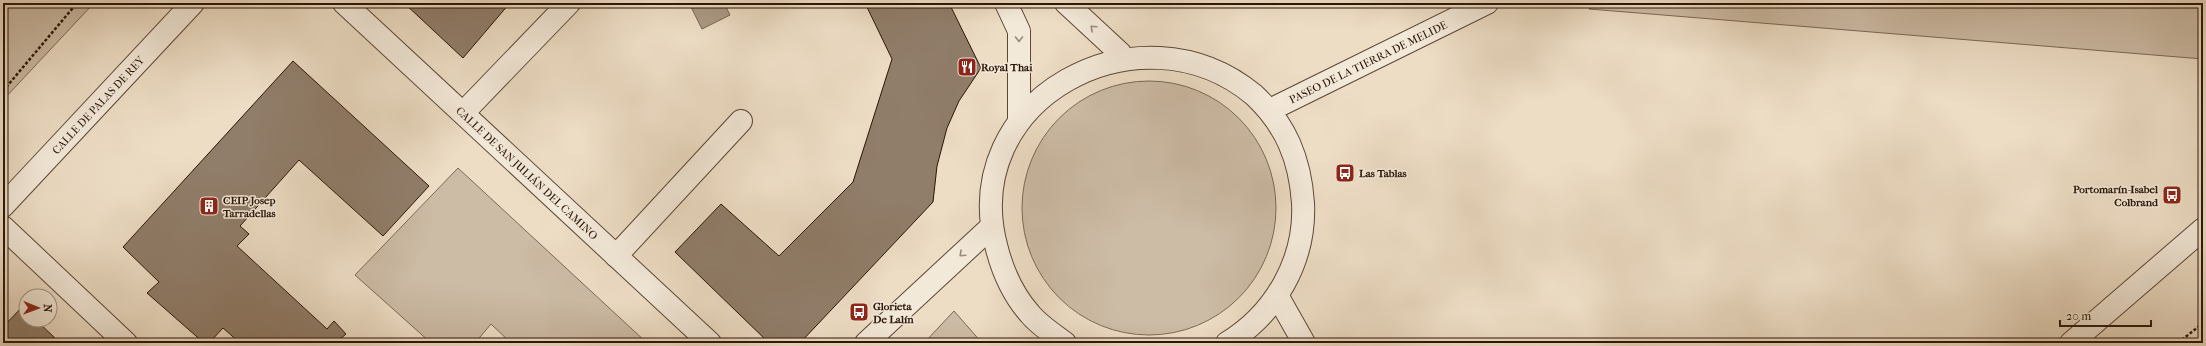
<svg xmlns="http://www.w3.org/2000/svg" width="2206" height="346" viewBox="0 0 2206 346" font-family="'IM FELL French Canon',serif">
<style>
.green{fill:#ccbba5;stroke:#7c6856}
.water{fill:#ab9985;stroke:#786453}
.building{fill:#907d6a;stroke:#2b1508}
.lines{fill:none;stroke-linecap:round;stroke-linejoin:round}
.minor-casing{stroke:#5c4737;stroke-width:24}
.path{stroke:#2b1508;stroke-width:2.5;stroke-dasharray:3 2;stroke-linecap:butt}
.minor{stroke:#f3e9d9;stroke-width:22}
.oneway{stroke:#998a7b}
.labels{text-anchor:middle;stroke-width:3;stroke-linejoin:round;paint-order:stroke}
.street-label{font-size:11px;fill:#2b1508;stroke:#f3e9d9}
.poi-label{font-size:11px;font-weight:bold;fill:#2b1508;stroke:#f3e9d9;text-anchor:start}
</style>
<rect width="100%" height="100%" fill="#edddc5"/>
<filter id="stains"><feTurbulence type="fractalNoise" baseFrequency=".005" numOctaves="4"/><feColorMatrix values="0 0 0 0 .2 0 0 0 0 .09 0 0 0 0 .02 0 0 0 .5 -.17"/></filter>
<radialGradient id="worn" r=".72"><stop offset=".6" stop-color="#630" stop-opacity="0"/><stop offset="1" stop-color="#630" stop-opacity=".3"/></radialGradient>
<g class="green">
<path d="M3,3H94L3,100Z"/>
<path d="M1600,3H2203V59L1589,9Z"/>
<circle cx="1149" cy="208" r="127"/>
<path d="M458,168L647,343H511L491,324L475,343H431L355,275Z"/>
<path d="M954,311L982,343H924Z"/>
</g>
<path class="water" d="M689,3H724L730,15L702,29Z"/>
<g class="building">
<path d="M404,3H508L509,4L463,58Z"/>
<path d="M865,3H949L981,68L959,101L947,128L937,166L933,202L800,343H769L675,252L721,204L779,256L853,182L892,59Z"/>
<path d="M293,61L429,186L383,236L299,160L240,226L249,234L237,246L327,329L334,321L346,334L339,340L342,343H240L223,328L209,343H204L147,293L159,282L123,247Z"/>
<path d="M23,306L26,310V320H36L57,340L54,343H3V327Z"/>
<path d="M493,338L499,343H488Z"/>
</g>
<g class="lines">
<defs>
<g id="minor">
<path d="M344,3L710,343"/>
<path d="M1006,3L1019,31V118"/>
<path d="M1066,3L1120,53"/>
<path d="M1270,110L1487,3"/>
<path d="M463,113L569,3"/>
<path d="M3,206L193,3"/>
<path d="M3,227L126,343"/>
<path d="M616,256L741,121"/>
<path d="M1278,297L1304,343"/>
<path d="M866,343L991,227"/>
<path d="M1065,343C1053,334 1039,325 1030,314C1014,296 1003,272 997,249C955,99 1140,0 1254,95C1286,125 1300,159 1303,203C1306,260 1275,314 1227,343"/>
<path d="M2071,343L2203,229"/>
</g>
</defs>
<use href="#minor" class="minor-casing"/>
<g class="path">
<path d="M3,91L77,3"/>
<path d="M2178,343L2203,323"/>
</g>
<use href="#minor" class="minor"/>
</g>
<defs><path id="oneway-chevron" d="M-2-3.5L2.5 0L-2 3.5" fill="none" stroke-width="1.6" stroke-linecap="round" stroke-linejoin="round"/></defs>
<g class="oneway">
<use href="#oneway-chevron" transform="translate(1093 28) rotate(-137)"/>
<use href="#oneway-chevron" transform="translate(1019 39) rotate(90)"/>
<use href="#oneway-chevron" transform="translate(962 254) rotate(137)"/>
</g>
<defs>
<symbol id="restaurant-square" viewBox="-11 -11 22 22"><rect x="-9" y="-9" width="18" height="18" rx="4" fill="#8f2418" stroke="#f3e9d9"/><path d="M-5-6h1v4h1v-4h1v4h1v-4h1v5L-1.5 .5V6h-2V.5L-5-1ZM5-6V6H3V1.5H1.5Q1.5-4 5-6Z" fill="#fff"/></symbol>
<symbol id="bus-square" viewBox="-11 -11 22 22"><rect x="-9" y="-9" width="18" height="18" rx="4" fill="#8f2418" stroke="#f3e9d9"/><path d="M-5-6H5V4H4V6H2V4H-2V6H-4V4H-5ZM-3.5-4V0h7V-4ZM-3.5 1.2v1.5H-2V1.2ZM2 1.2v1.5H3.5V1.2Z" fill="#fff"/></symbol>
<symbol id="building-square" viewBox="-11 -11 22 22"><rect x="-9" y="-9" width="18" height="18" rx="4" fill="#8f2418" stroke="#f3e9d9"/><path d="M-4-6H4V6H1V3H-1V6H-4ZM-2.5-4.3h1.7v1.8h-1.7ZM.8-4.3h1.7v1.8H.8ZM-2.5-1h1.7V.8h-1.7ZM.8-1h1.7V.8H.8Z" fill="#fff"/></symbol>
</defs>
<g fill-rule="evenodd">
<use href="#restaurant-square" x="956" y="56" width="22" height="22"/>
<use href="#bus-square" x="1334" y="162" width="22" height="22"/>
<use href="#bus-square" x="2161" y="184" width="22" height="22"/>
<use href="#building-square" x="198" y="195" width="22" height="22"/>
<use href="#bus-square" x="848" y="301" width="22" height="22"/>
</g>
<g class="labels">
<g class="street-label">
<text transform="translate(1368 62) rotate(-26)" y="4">PASEO DE LA TIERRA DE MELIDE</text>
<text transform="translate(98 105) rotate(-47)" y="4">CALLE DE PALAS DE REY</text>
<text transform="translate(527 173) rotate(43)" y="4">CALLE DE SAN JULIÁN DEL CAMINO</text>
</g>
<g class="poi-label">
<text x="981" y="71">Royal Thai</text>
<text x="1359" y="177">Las Tablas</text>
<text x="2158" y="193" text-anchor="end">Portomarín-Isabel<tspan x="2158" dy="13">Colbrand</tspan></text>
<text x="223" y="204">CEIP Josep<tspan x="223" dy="13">Tarradellas</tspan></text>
<text x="873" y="310">Glorieta<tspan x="873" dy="13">De Lalín</tspan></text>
</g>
</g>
<rect width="2206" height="346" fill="none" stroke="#edddc5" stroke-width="16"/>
<rect x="4" y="4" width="2198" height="338" fill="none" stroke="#2b1508" stroke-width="2"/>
<rect x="8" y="8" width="2190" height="330" fill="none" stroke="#2b1508"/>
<g transform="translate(38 308) rotate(91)"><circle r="19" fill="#f3e9d9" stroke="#a39485"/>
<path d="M0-3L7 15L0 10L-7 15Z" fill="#8f2418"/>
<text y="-6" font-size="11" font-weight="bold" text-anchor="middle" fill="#2b1508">N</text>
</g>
<path d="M2060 320v6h91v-6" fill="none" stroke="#2b1508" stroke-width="2"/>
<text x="2066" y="320" font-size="12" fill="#2b1508" stroke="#f3e9d9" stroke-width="3" paint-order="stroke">20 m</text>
<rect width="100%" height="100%" filter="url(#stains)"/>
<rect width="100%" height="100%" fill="url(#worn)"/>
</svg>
